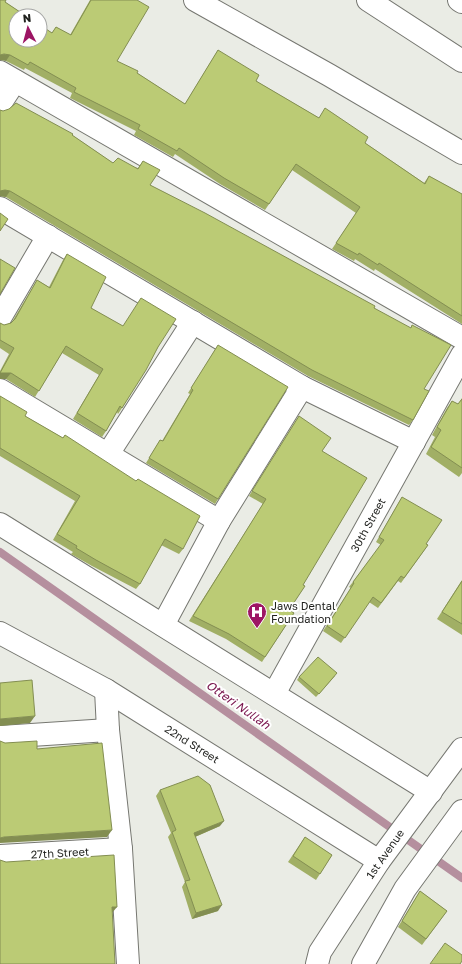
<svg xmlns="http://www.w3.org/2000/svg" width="462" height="964" viewBox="0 0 462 964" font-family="'Golos Text',sans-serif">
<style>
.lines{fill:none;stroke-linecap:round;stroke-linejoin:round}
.stream{stroke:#b58f9e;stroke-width:8}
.minor-casing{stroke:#767771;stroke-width:24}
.tertiary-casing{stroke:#767771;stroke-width:24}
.secondary-casing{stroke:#767771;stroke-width:24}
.minor{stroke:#fff;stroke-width:22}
.tertiary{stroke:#fff;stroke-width:22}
.secondary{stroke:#fff;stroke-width:22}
.wall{fill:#a1af65}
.shaded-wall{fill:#838e52}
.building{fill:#bbcb75;stroke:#838e52}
.labels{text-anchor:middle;stroke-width:4;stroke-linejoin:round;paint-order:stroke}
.street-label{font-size:11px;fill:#1f201d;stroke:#fff}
.poi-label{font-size:11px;fill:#1f201d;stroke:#fff;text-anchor:start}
.water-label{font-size:12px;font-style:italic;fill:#7a164e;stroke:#fff}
</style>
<rect width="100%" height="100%" fill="#eaece5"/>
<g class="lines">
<path class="stream" d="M0,552L462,878"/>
<defs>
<g id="minor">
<path d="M195,0L329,75L462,153"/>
<path d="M0,72L462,338"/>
<path d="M0,104L15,81"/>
<path d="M0,208L302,387L414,442"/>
<path d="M0,318L48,236"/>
<path d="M0,390L219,521"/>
<path d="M108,454L193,322"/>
<path d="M0,524L431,792"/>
<path d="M163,625L219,521L302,387"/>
<path d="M0,633L106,690L379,861"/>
<path d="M106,690L108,730L121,849L128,964"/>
<path d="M274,694L462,355"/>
<path d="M0,737L108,730"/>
<path d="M0,856L121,849"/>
</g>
<g id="tertiary">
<path d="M317,964L320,952L379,861L462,749"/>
<path d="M363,964L405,889L462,811"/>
</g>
<g id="secondary">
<path d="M368,0L462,61"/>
<path d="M459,0L462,2"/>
</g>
</defs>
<use href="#minor" class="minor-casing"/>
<use href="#tertiary" class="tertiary-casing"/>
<use href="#secondary" class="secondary-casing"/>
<use href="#minor" class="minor"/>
<use href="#tertiary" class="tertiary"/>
<use href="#secondary" class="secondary"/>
</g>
<g class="wall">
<path d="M90,0H137L117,61L137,73L185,104L218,50L256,81L319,118L365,143L424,183L429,176L462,194V324L375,269L374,271L355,259L354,261L332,249L356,213L292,170L265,210L220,184L175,154L173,157L134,135L136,131L70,98L72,93L25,68L24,70L6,61L5,2L52,33L56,27L70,35Z"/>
<path d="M0,110L72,135L113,163L138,168L143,161L150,185L374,308L424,389L413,420L409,425L308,376L6,197L0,196Z"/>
<path d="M67,254L91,308L158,347L122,408L118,414L117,412L106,431L102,437L73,419L99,375L62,353L35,397L6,379H0V371L9,354L0,348V323L4,325L11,323L13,320L37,280L49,287L63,260Z"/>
<path d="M215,350L218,499L215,504L146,463L160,440L162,441L190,394L188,393Z"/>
<path d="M0,396L25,416L63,438L65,435L183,549L179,554L161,545L140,584L136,589L92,566L71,554L73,552L53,540L75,501L0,456Z"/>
<path d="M462,398V473L459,477L426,454L435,437L432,435L447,408L452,401L458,404Z"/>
<path d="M299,416L322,451L303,585L289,610L294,613L262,662L226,639L189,621L263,504L249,496Z"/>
<path d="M402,497L426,544L428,545L401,583L398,581L378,608L369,602L341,643L323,631L351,588L349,587L381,545L376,542L399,502Z"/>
<path d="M462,580V635L437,619Z"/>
<path d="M335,676L316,697L297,680L299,677Z"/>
<path d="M160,790L220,826L195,837L218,911L192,919L182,887L185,882L168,837L171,833L156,796Z"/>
<path d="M305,837L332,855L316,880L288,862Z"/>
<path d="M420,891L447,911L422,945L398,927Z"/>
</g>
<g class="shaded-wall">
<path d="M4,54L10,55L6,61L0,60V55Z"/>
<path d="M5,190L10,191L6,197L0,196V191Z"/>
<path d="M0,373H11L6,379H0Z"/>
<path d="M35,716L30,723L0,726V719Z"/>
<path d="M224,821L220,826L190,839L194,833Z"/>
<path d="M112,830L107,837L0,843V838L4,837Z"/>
<path d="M222,905L218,911L192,919L196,913Z"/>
<path d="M112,907H117L112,913Z"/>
</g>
<g class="building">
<path d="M0,0H6L5,2L26,16H16V40H40V25L52,33L56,27L71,35L91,0H137L149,7L117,61L138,71L137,73L185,104L218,50L259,75L256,81L319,118L325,108L368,137L365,143L425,184L429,176L462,194V316L379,263L378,265L359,253L358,255L336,243L360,207L296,164L269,204L224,178L179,148L177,151L138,129L140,125L74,92L76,88L30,62L28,65L10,55L4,54L0,55Z"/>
<path d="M16,103L73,134L72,135L113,163L118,158L138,169L143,161L160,170L150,185L205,213L375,306L374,308L411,328L412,325L451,345L424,389L429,391L413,420L312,370L10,191L5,190L0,191V110L3,111L9,109Z"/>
<path d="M0,213L8,219L0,231Z"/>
<path d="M67,254L106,277L91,308L123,326L141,298L176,319L158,347L146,370L122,408L120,406L106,431L77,413L103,369L66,346L39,391L11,373H0L14,348L0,340V323L4,325L11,323L15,319L37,280L50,288Z"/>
<path d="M0,259L15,268L0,294Z"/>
<path d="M218,345L288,387L218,499L149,458L160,440L163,441L193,390L191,388Z"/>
<path d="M0,396L27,412L25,416L63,438L65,435L136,481L138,479L200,516L183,549L165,539L140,584L96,560L76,548L77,546L57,534L80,496L0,448Z"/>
<path d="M462,399V468L431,447L441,430L437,427L452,401L458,404Z"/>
<path d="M299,416L331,438L322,451L367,478L303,585L305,586L289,610L294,613L265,657L229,634L193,616L266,499L252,491Z"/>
<path d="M402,497L442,520L426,544L428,545L404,578L401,576L381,603L373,597L345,638L327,626L354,583L353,582L384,540L379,537Z"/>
<path d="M462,581V624L442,612Z"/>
<path d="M318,657L337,673L319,694L299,677Z"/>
<path d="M32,680L35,716L0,719V683Z"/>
<path d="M0,741L5,743L37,741V749L102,743L112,830L4,837L0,838Z"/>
<path d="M198,776L210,785L224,821L194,833L222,905L196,913L185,881L190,880L172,832L176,830L160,790Z"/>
<path d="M305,837L332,855L320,874L293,856Z"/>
<path d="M114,855L117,907H112L115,964H0V860L6,862Z"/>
<path d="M420,891L447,911L426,939L402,921Z"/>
<path d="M445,943L462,955V961L460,964H430Z"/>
</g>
<defs>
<symbol id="hospital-pin" viewBox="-11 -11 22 30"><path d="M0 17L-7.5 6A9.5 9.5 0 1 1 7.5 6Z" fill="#9d1564" stroke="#fff"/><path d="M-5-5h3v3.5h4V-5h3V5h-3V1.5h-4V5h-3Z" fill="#fff"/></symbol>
</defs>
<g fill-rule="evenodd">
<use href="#hospital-pin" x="246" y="601" width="22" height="30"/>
</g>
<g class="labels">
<g class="street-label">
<text transform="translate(368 525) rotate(-61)" y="4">30th Street</text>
<text transform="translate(192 744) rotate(32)" y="4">22nd Street</text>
<text transform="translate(60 853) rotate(-3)" y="4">27th Street</text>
<text transform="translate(385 854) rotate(-55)" y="4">1st Avenue</text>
</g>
<g class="poi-label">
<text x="271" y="610">Jaws Dental<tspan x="271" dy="13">Foundation</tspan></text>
</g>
<g class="water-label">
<text transform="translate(238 705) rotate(35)" y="4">Otteri Nullah</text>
</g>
</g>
<g transform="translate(28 28) rotate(354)"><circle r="19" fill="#ffffff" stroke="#a5a6a5"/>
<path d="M0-3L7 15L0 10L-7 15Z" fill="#9d1564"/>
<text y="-6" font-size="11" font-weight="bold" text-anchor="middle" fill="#1f201d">N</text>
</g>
</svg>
